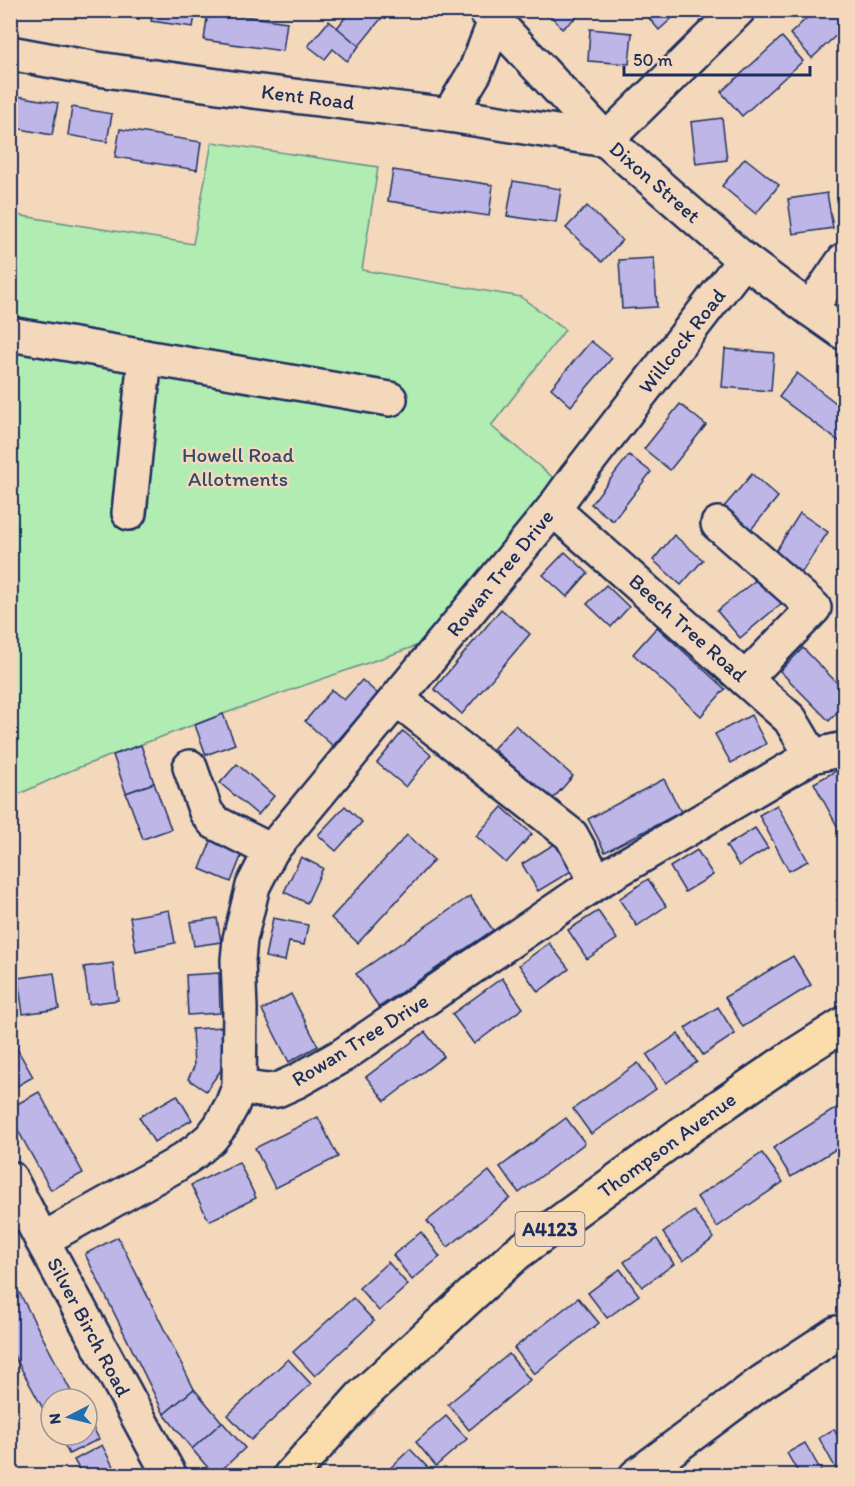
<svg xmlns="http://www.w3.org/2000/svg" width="855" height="1486" viewBox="0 0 855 1486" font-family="Itim,sans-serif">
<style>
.green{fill:#b1ecb2;stroke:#668e88;stroke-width:1.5}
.building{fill:#beb6e7;stroke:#1b2f5e;stroke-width:1.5}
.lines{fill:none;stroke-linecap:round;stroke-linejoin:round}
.minor-casing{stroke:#1b2f5e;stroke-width:38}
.highway-casing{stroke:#1b2f5e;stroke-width:38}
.path{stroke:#1b2f5e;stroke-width:4;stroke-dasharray:1.5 4.5;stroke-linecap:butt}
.minor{stroke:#f4d8bb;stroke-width:33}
.highway{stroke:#fbddab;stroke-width:33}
.labels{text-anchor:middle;stroke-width:5;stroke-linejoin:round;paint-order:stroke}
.shield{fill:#f4d8bb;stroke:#5c627a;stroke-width:1.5}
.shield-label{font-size:20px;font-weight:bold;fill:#1b2f5e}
.street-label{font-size:21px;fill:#1b2f5e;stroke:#f4d8bb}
.park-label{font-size:21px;fill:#324b6b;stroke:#f4d8bb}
</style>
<rect width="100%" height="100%" fill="#f4d8bb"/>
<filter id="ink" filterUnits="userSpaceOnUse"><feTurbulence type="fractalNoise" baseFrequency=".0167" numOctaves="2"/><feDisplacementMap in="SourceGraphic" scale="12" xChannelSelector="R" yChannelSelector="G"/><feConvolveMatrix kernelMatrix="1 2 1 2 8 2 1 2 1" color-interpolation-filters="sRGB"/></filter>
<g filter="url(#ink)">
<path class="green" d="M212,142L378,167L362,270L521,297L565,330L491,426L556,480L430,641L223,714L72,770L17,795L10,779V214L193,244Z"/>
<g class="building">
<path d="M89,10H140L139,19Z"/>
<path d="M153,10H196L193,27L151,21Z"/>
<path d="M351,10H388L359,46L337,28Z"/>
<path d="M546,10H583L584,11L562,29Z"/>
<path d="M642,10H681L659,30Z"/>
<path d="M815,10H844V28L812,58L790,34Z"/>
<path d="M208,11L287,22L283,51L204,40Z"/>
<path d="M329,21L359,46L347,61L333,49L325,59L308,46Z"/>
<path d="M590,29L632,33L629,64L588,61Z"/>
<path d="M782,37L803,61L742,116L721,92Z"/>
<path d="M12,95L58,103L52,135L10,127V105Z"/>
<path d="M72,107L112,114L107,142L68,135Z"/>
<path d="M722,118L727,160L696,164L691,122Z"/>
<path d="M120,129L201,142L197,170L115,157Z"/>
<path d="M745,158L779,185L756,214L722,186Z"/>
<path d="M393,170L493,185L489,216L388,201Z"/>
<path d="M513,181L561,189L556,223L507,216Z"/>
<path d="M827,193L833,228L793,234L788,199Z"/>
<path d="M587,206L622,240L602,262L566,228Z"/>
<path d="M654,258L657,307L622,309L619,260Z"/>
<path d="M591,341L612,358L571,406L551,388Z"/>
<path d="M725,349L774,353L771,391L722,387Z"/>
<path d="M797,373L844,409V445L779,397Z"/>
<path d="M680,404L706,425L670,470L644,449Z"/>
<path d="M629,455L651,472L613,521L591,504Z"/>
<path d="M752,474L778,497L744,538L717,515Z"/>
<path d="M800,513L828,532L800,575L772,557Z"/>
<path d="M674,535L703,560L681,585L653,560Z"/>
<path d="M565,552L588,573L567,597L543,575Z"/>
<path d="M762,575L783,602L740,638L717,611Z"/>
<path d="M606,585L629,607L611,627L587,604Z"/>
<path d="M501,609L530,634L462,714L434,689Z"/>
<path d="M657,627L725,689L701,716L633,654Z"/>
<path d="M803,648L844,690V705L829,721L780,671Z"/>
<path d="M362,680L378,694L333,746L305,721L332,690L344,700Z"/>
<path d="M223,714L235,744L206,755L195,725Z"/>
<path d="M751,715L766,744L731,763L715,734Z"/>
<path d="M515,725L573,776L552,800L493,749Z"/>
<path d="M403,731L431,755L406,787L377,763Z"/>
<path d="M141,745L154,783L126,793L113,755Z"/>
<path d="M237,764L274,796L258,815L220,783Z"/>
<path d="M841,768L844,774V839L814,783Z"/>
<path d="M664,779L681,812L605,852L588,819Z"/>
<path d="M154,783L171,829L143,839L126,793Z"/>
<path d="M777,805L808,861L789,871L759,815Z"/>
<path d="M345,806L362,822L336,851L318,835Z"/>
<path d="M502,807L532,834L506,863L476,836Z"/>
<path d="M755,828L768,848L739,866L726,846Z"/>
<path d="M407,835L434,860L358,943L331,918Z"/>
<path d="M213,836L244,849L231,882L200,869Z"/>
<path d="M556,843L573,870L538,891L522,864Z"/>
<path d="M697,850L713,875L685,892L670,867Z"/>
<path d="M301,857L323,868L307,903L284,892Z"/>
<path d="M648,879L666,906L637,926L619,899Z"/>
<path d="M470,896L493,930L379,1007L356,974Z"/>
<path d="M169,910L175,943L136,951L130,917Z"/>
<path d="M598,911L617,939L587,959L568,930Z"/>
<path d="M217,918L221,942L194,946L190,922Z"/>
<path d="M273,918L308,925L304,945L289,942L285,961L265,957Z"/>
<path d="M549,943L569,969L538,992L519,965Z"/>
<path d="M793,956L811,985L743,1027L725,997Z"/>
<path d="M113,963L118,1000L89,1004L84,967Z"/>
<path d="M54,973L59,1009L23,1014L18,978Z"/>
<path d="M219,973L220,1013L188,1015L186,975Z"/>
<path d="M502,978L523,1008L474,1044L452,1014Z"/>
<path d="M291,994L318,1046L289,1062L262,1010Z"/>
<path d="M718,1007L735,1034L703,1055L685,1028Z"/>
<path d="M223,1027L221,1070L206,1091L188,1079L194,1067L192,1029Z"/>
<path d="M425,1032L444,1056L385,1101L366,1077Z"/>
<path d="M678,1034L697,1062L666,1083L647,1055Z"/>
<path d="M11,1038L33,1077L10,1090V1039Z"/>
<path d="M638,1063L656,1089L591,1134L573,1109Z"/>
<path d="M39,1092L83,1173L51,1190L10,1116V1108Z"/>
<path d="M177,1095L192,1120L154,1142L139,1117Z"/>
<path d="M841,1105L844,1111V1144L791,1177L773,1148Z"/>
<path d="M318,1117L338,1157L275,1188L255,1148Z"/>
<path d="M566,1118L585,1143L519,1193L500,1167Z"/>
<path d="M762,1153L783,1182L717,1227L697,1197Z"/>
<path d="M239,1162L256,1198L209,1221L191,1185Z"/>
<path d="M489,1171L510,1198L448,1247L427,1221Z"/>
<path d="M694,1211L714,1238L683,1261L663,1233Z"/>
<path d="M421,1232L440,1257L412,1280L393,1255Z"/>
<path d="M118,1237L194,1389L164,1414L85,1254Z"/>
<path d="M657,1239L674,1264L642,1287L624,1262Z"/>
<path d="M388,1262L408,1285L379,1311L359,1288Z"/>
<path d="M620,1269L639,1295L607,1318L588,1293Z"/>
<path d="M19,1292L75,1399H51V1412L46,1414L10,1348V1297Z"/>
<path d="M353,1298L374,1321L315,1376L293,1352Z"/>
<path d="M578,1298L599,1323L534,1374L514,1348Z"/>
<path d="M509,1354L530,1380L469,1430L448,1404Z"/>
<path d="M288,1359L311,1384L251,1440L228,1415Z"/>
<path d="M194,1389L222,1422L192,1449L164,1414Z"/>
<path d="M87,1416L99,1439L69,1454L59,1435H87Z"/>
<path d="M446,1416L467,1439L436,1466L416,1442Z"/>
<path d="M222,1422L245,1448L215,1476L192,1449Z"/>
<path d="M834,1429L844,1449V1476H840L819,1438Z"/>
<path d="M805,1443L824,1476H800L787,1453Z"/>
<path d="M102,1445L118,1476H83L74,1460Z"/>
<path d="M410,1449L432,1472L429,1476H382Z"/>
</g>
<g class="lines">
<defs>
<g id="minor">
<path d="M485,10L606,140L744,260L810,309L844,333"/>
<path d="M10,53L91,68L253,91L449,115L606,140L738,10"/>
<path d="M449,115L475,72L495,21"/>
<path d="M810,309L844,260"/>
<path d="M10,334L390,399"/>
<path d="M553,509L790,719L812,756"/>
<path d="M129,513L145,357"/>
<path d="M718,524L814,608L745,679"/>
<path d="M397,699L571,835L597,882"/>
<path d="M190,767L206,812L214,822L271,851"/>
<path d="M239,1087L267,1091L277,1090L297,1081L343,1055L597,882L812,756L844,749"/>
<path d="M10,1178L42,1240L170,1476"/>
<path d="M42,1240L174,1166L196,1151L211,1138L221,1125L232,1105L239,1087L240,1009L238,960L240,939L253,886L271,851L553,509L577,476L744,260"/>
<path d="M636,1476L762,1382L837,1333"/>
</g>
<path id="highway" d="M290,1476L361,1397L516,1254L697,1122L792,1057L844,1024"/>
</defs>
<use href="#minor" class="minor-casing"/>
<use href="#highway" class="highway-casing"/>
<path class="path" d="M838,899L844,911"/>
<use href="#minor" class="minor"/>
<use href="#highway" class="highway"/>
</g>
</g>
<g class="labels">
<rect class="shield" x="515.5" y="1212" width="69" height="34" rx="4.5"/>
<g class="shield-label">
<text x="550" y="1236">A4123</text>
</g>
<g class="street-label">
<text transform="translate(308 97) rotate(7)" y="7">Kent Road</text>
<text transform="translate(655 182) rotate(41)" y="7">Dixon Street</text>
<text transform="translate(682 341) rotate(-52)" y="7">Willcock Road</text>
<text transform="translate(500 573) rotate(-51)" y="7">Rowan Tree Drive</text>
<text transform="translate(688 628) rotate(42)" y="7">Beech Tree Road</text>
<text transform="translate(360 1040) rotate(-32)" y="7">Rowan Tree Drive</text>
<text transform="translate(667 1145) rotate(-36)" y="7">Thompson Avenue</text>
<text transform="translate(89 1327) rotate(62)" y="7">Silver Birch Road</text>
</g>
<g class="park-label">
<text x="238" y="462">Howell Road<tspan x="238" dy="24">Allotments</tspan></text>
</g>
</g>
<rect width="855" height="1486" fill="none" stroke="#f4d8bb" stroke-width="36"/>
<rect x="18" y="18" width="819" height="1450" fill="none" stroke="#1b2f5e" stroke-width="2" filter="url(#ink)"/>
<g transform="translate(69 1417) rotate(263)"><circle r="28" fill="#f4d8bb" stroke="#9d9496" stroke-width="1.5"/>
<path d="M0-4.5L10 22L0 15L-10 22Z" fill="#1f6fb2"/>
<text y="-9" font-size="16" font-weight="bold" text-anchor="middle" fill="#1b2f5e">N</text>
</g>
<path d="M624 66v9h186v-9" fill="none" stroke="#1b2f5e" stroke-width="3"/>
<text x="633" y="66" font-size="18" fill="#1b2f5e" stroke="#f4d8bb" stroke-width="4.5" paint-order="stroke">50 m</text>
</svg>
